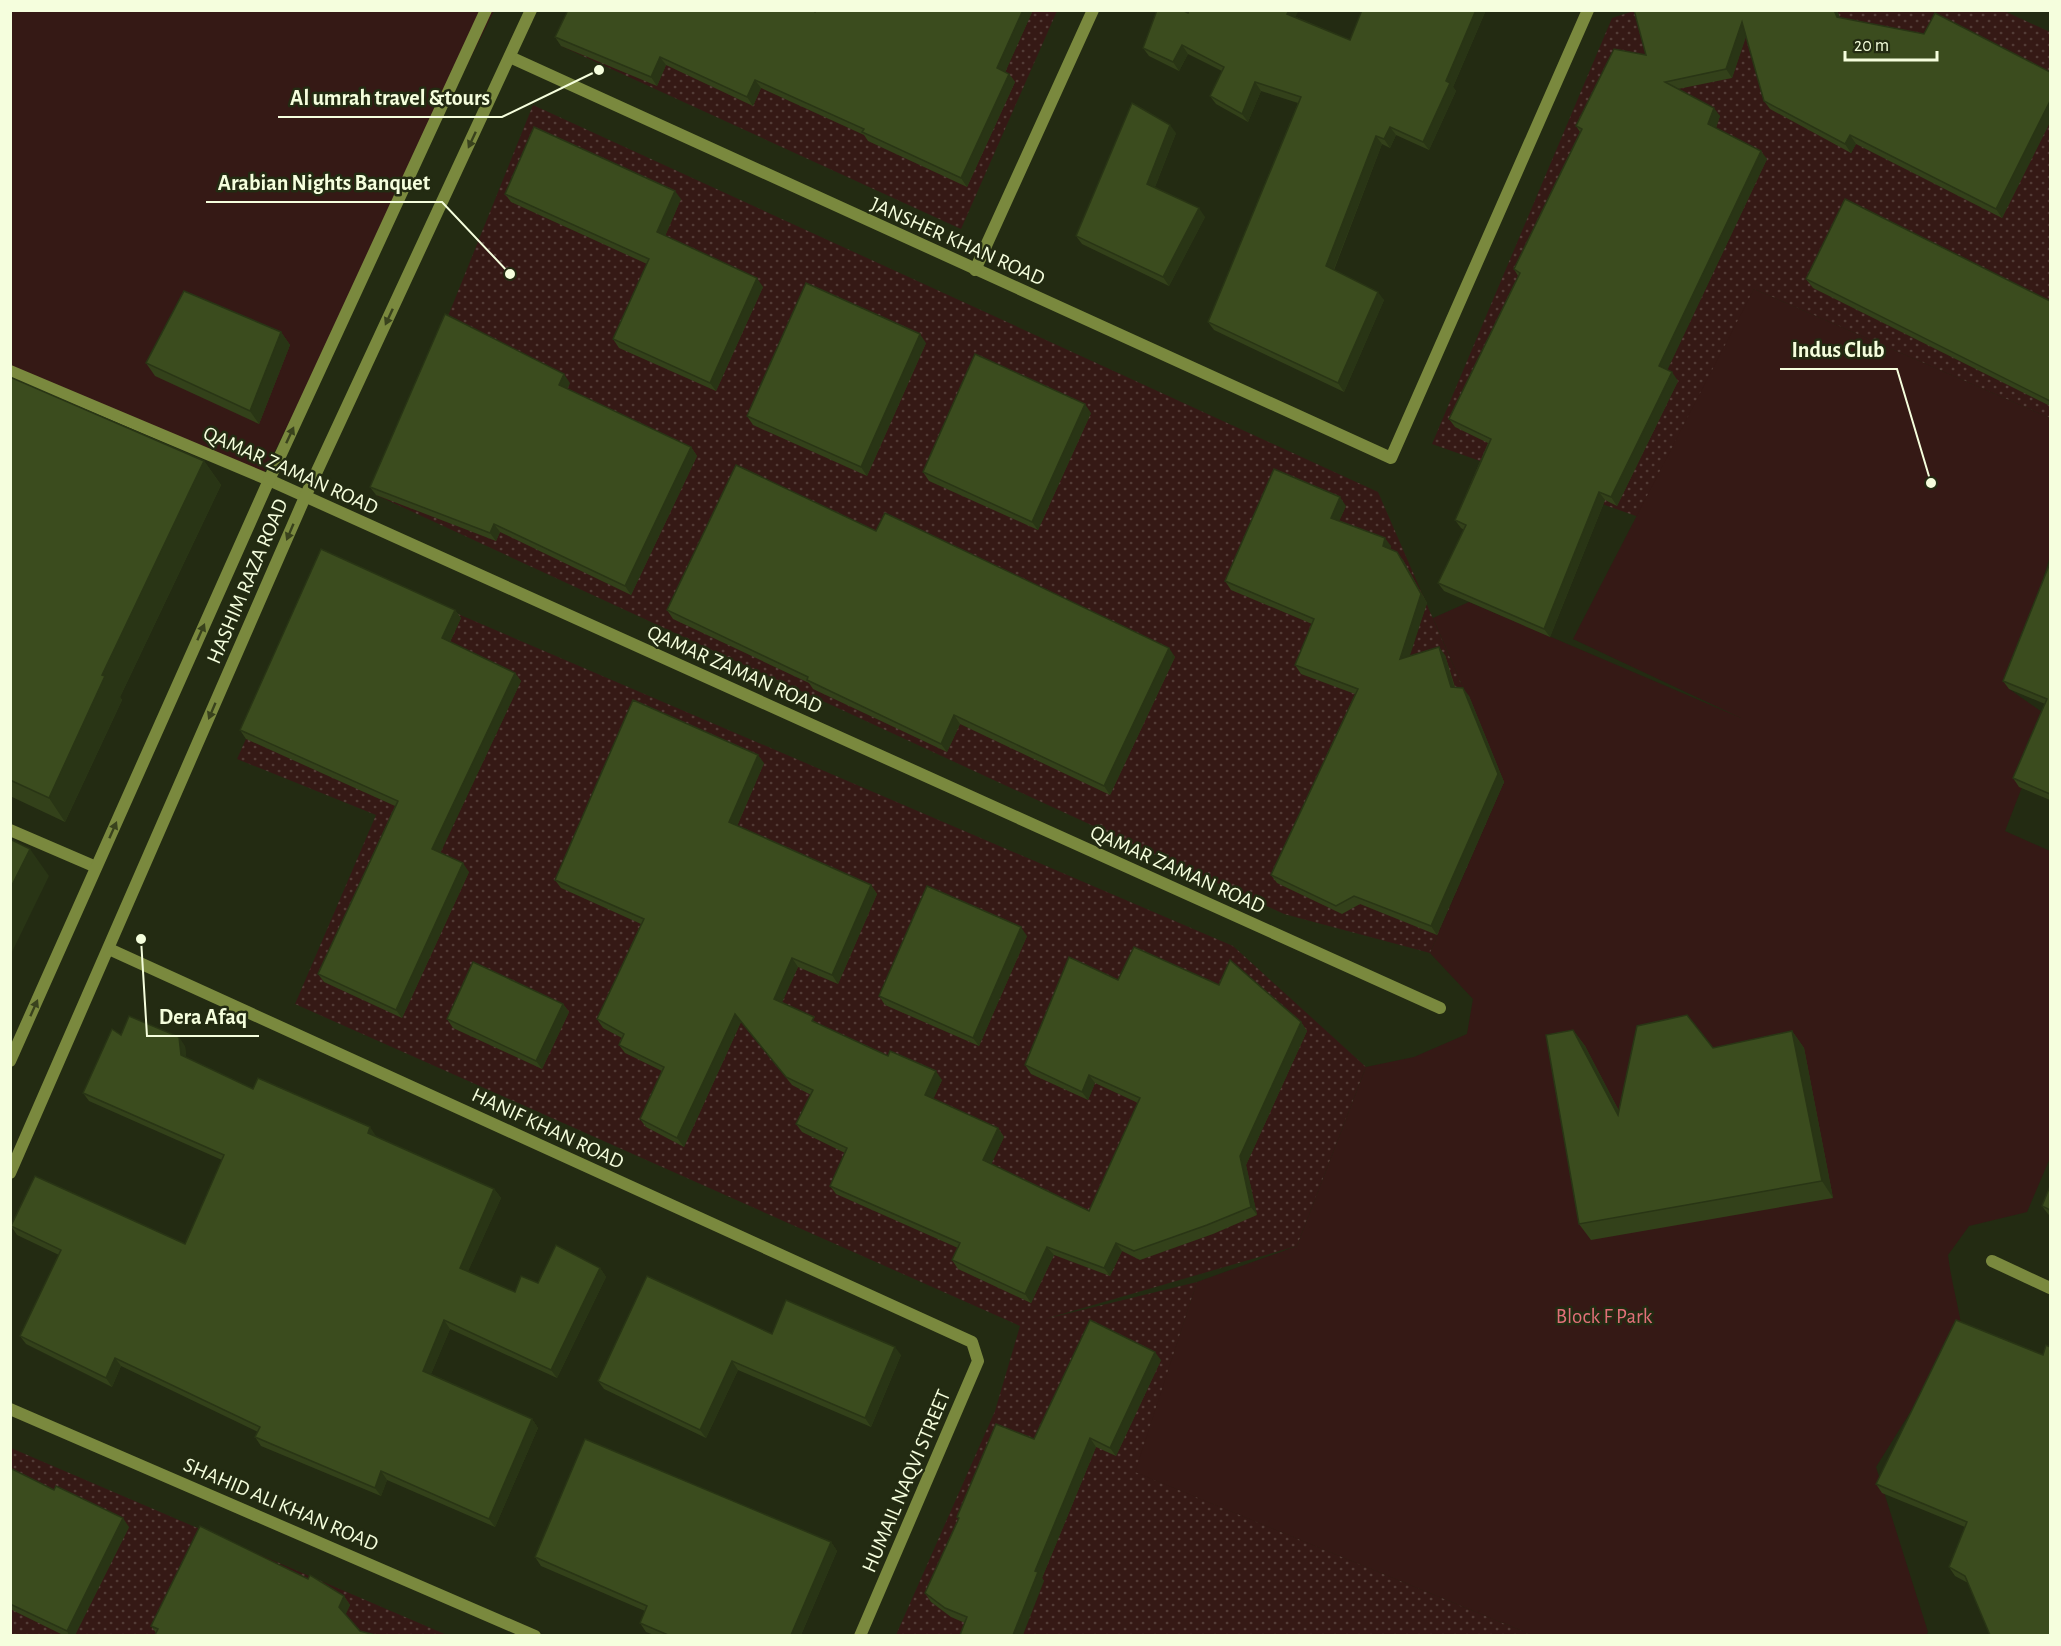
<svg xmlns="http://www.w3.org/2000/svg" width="2061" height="1646" viewBox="0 0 2061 1646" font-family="'Alegreya Sans',sans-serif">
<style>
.grass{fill:url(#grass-dots)}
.park{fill:#351915}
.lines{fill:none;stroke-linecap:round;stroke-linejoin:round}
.minor{stroke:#7a893e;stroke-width:12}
.tertiary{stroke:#7a893e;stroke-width:12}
.wall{fill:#33411a}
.shaded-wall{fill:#293515}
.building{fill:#3b4c1e;stroke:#293515;stroke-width:1.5}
.oneway{fill:#39421d}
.labels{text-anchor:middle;stroke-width:5;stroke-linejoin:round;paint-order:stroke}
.street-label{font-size:21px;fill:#f5fedd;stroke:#232b12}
.park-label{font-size:21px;fill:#e17079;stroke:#232b12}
.leader{fill:none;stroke:#f5fedd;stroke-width:2}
.callout-dot{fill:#f5fedd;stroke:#232b12;stroke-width:2}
.callout-label{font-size:22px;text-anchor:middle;font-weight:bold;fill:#f5fedd;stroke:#232b12;stroke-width:5;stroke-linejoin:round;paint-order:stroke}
</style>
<defs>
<pattern id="grass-dots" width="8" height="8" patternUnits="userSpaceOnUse" patternTransform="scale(1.5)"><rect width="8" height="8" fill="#351915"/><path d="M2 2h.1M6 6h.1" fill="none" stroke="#533c37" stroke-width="1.8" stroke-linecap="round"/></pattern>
</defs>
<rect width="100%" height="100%" fill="#232b12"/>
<g class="grass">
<path d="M1637,10H2002L2050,32V418L1754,289L1653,522L1432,444L1612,18Z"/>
<path d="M576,11H1057L961,229L561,46Z"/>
<path d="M533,105L1378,492L1504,782L1430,953L1284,914L376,495Z"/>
<path d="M327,558L1233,946L1366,1067L1297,1246L1045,1319L1197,1282L1136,1472L1532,1635H896L995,1411L1020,1326L295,1004L376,815L237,759Z"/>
<path d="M11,1448L447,1635H11Z"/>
</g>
<g class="park">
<path d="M11,11H494L262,477L11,366Z"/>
<path d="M1754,289L2050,418V556L2009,689L2049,717L2005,831L2050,851V1158L2027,1212L1969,1226L1948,1255C1951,1281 1958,1304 1962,1329L1876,1467L1928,1632L1926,1635H1532L1135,1472L1197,1282L1297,1246L1366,1067L1414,1057L1467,1034L1473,999L1430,953L1504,782L1433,618L1469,602L1741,718L1573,639Z"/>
</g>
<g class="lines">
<g class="minor">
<path d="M510,57L1391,458L1588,10"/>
<path d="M975,270L1093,10"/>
<path d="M10,371L269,480L1440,1008"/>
<path d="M10,830L96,867"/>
<path d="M109,949L972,1342L978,1361L860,1636"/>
<path d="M1992,1261L2050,1288"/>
<path d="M10,1409L535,1636"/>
</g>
<g class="tertiary">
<path d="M10,1061L269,480L486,10"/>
<path d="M10,1173L305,497L531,10"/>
</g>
</g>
<g class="wall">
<path d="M816,10H1033L1005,72L1009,74L1015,82L967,187L868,141L864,135L761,88L753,106L666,65L657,86L561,46L555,37L815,12Z"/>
<path d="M1362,10H1486L1453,87L1456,91L1429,150L1396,135L1390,148L1382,144L1334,270L1384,300L1344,392L1214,330L1208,322L1298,103L1261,91L1248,122L1216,104L1210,96L1222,71L1188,54L1179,71L1149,56L1143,48L1188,13L1296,17L1350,40Z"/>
<path d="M1634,10H1837L1840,18L2050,72V122L2002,218L1856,144L1851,153L1770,109L1764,101L1746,36L1732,78L1678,89L1720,116L1716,128L1767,159L1667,370L1678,381L1617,506L1605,500L1550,637L1444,591L1438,583L1464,530L1461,528L1455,520L1488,443L1455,427L1449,419L1518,276L1514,269L1580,132L1576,126L1646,55Z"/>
<path d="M1176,133L1155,187L1205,217L1169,286L1082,244L1076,236Z"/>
<path d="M505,194L681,199L665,236L763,287L716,391L619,348L613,339L647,264L511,202Z"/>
<path d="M1806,279L2050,301V406L1813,288Z"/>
<path d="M281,332L290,345L259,424L155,376L146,363Z"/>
<path d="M926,343L867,476L753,425L747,416Z"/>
<path d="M10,377L204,461L221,485L120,697L122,700L65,822L10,796Z"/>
<path d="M570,383L567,389L691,447L697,456L631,595L500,532L496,541L376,495L370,487Z"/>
<path d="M1091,413L1038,530L929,481L923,472Z"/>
<path d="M1346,506L1339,521L1391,546L1390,549L1403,560L1427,603L1409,656L1445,655L1455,687L1469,696L1504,782L1437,935L1360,904L1342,914L1277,883L1271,875L1355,694L1301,674L1295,665L1312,624L1231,590L1225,581Z"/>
<path d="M876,531L1175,657L1110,795L960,724L947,752L813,689L809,683L673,619L667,610Z"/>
<path d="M2050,563V800L2019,787L2013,778L2045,704L2009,689L2003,681Z"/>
<path d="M455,610L461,618L450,642L515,673L521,681L440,853L469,872L402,1018L324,982L318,974L395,806L246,739L240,730Z"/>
<path d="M764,763L737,826L871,885L877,894L838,984L798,967L782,1002L819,1024L942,1080L933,1099L998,1128L1004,1137L991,1164L1089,1211L1138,1103L1095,1083L1088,1100L1031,1074L1025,1065L1118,980L1301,1022L1307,1031L1246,1165L1257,1215L1213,1234L1140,1260L1122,1251L1110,1276L1054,1255L1031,1303L958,1269L952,1260L958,1248L836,1194L830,1186L845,1153L802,1132L796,1124L811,1095L792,1085L741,1022L684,1147L646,1127L640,1119L662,1071L625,1053L619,1045L622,1038L603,1028L597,1019L641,924L561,888L555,880Z"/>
<path d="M1027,936L979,1046L885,1005L879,996Z"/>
<path d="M563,1004L569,1012L542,1069L453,1028L447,1019Z"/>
<path d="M1573,1030L1585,1046L1619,1111L1713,1048L1792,1031L1804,1048L1833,1198L1591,1240L1579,1224Z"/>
<path d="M121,1035L185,1046L186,1058L253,1089L376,1136V1137L494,1189L501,1198L468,1271L515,1292L538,1283L600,1268L606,1277L557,1378L450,1329L431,1374L532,1419L538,1428L495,1527L387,1480L381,1496L261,1446L255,1437L258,1432L121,1366L112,1387L26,1344L20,1336L59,1255L17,1235L11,1226L185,1244L222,1160L89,1101L83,1093Z"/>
<path d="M2050,1186V1216L2048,1214L2042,1206Z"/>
<path d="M772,1334L901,1355L871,1427L738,1370L706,1438L604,1389L598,1381Z"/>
<path d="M2050,1347L1968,1583L1955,1576L1949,1567L1965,1527L1882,1493L1876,1484L2043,1355Z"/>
<path d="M1161,1360L1116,1456L1096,1447L1042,1578L1044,1581L965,1623L951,1617L931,1602L925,1593L959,1519L957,1517L1034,1439Z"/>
<path d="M10,1468L129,1527L75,1635H63L10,1609Z"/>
<path d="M831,1542L837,1551L801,1635H654L646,1632L640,1623L645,1611L541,1566L535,1557Z"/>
<path d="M344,1596L350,1605L345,1615L360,1631L156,1633L151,1626Z"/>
</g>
<g class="shaded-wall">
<path d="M1023,10H1033L1003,77L997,68Z"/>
<path d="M1289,10H1299L1293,22L1287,14Z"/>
<path d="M1476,10H1486L1453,87L1456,91L1429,150L1423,142L1446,81Z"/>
<path d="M1834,10H1837L1843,26L1837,17Z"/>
<path d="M1742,22L1748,31L1732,78L1726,69Z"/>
<path d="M1182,45L1188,54L1179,71L1173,62Z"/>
<path d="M660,57L666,65L657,86L651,77Z"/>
<path d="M1009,74L1015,82L967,187L961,178Z"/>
<path d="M755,80L761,88L753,106L747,97Z"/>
<path d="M1255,82L1261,91L1248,122L1242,114Z"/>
<path d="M2050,101V122L2002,218L1996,209Z"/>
<path d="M1714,108L1720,116L1714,133L1708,124Z"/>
<path d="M1170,125L1176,133L1153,192L1147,184Z"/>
<path d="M1390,127L1396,135L1390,148L1384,139Z"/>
<path d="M1850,135L1856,144L1851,153L1845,144Z"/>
<path d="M1376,136L1382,144L1332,274L1326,266Z"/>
<path d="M1761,151L1767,159L1665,375L1659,366Z"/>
<path d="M675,191L681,199L663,241L657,232Z"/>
<path d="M1199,208L1205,217L1169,286L1163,277Z"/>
<path d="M757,278L763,287L716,391L710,383Z"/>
<path d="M1378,292L1384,300L1344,392L1338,383Z"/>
<path d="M281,332L290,345L259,424L250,411Z"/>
<path d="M920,334L926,343L867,476L861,467Z"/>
<path d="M1672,372L1678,381L1617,506L1611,497Z"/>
<path d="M564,374L570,383L565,393L559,385Z"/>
<path d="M1085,404L1091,413L1038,530L1032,522Z"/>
<path d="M691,447L697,456L631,595L625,586Z"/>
<path d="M204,461L221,485L120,697L122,700L65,822L49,798L102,675Z"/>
<path d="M1599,492L1605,500L1550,637L1544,629Z"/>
<path d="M1340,497L1346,506L1337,526L1331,518Z"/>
<path d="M494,524L500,532L496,541L490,533Z"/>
<path d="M1385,538L1391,546L1389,555L1383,546Z"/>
<path d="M1397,552L1403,560L1427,603L1406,668L1400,659Z"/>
<path d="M455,610L461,618L448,646L442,638Z"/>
<path d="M1439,647L1445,655L1457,696L1451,687Z"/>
<path d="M1169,648L1175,657L1110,795L1104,786Z"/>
<path d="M515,673L521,681L438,858L432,849Z"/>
<path d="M1463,688L1469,696L1504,782L1437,935L1431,926Z"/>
<path d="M954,715L960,724L947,752L941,744Z"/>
<path d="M758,755L764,763L735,831L729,822Z"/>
<path d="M30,849L49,876L10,956V889Z"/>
<path d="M463,863L469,872L402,1018L396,1010Z"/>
<path d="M871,885L877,894L838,984L832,975Z"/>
<path d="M1021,927L1027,936L979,1046L973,1038Z"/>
<path d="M792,958L798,967L780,1007L774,999Z"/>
<path d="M563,1004L569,1012L542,1069L536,1061Z"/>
<path d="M735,1014L741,1022L684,1147L677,1138Z"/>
<path d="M1301,1022L1307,1031L1246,1165L1257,1215L1251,1207L1240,1156Z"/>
<path d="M1573,1030L1585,1046L1630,1132L1618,1115Z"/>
<path d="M1792,1031L1804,1048L1833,1198L1822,1181Z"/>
<path d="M179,1037L185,1046L187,1064L181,1055Z"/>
<path d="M936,1071L942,1080L931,1104L925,1095Z"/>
<path d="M1089,1075L1095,1083L1088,1100L1082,1092Z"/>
<path d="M370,1127L376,1136L374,1142L368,1133Z"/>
<path d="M998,1128L1004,1137L989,1169L983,1160Z"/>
<path d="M494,1189L501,1198L466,1276L460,1268Z"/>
<path d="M1116,1243L1122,1251L1110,1276L1104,1268Z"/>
<path d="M1047,1247L1054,1255L1031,1303L1025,1294Z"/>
<path d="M600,1268L606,1277L557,1378L551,1370Z"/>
<path d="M444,1320L450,1329L429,1379L423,1371Z"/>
<path d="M895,1347L901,1355L871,1427L865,1418Z"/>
<path d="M1155,1352L1161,1360L1116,1456L1110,1448Z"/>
<path d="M115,1358L121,1366L112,1387L106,1378Z"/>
<path d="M732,1361L738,1370L706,1438L700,1430Z"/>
<path d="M532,1419L538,1428L495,1527L489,1519Z"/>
<path d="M1090,1438L1096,1447L1042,1578L1044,1581L1023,1635H1013L1035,1571Z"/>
<path d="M381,1471L387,1480L381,1496L375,1488Z"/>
<path d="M123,1518L129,1527L75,1635H69L67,1631Z"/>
<path d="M831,1542L837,1551L801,1635H791Z"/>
<path d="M344,1596L350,1605L345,1616L339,1607Z"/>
</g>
<g class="building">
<path d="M568,10H812L815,12L816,10H1023L997,68L1009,74L961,178L862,132L864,129L755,80L747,97L660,57L651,77L555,37Z"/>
<path d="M1157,10H1182L1188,13L1189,10H1289L1287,14L1350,40L1362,10H1476L1446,81L1450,83L1423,142L1390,127L1384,139L1376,136L1326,266L1378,292L1338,383L1208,322L1301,97L1255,82L1242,114L1210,96L1224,67L1182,45L1173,62L1143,48Z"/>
<path d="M1634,10H1834L1837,17L1924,34L1935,13L2050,72V101L1996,209L1850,135L1845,144L1764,101L1742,22L1726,69L1665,82L1714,108L1708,124L1761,151L1659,366L1672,372L1611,497L1599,492L1544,629L1438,583L1466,525L1455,520L1491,439L1449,419L1520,273L1514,269L1582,129L1576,126L1614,49L1646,55Z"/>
<path d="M1132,103L1170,125L1147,184L1199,208L1163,277L1076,236Z"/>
<path d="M534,127L675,191L657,232L757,278L710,383L613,339L649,259L505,194Z"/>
<path d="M1845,199L2050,301V401L1806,279Z"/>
<path d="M806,283L920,334L861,467L747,416Z"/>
<path d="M184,291L281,332L250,411L146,363Z"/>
<path d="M445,314L564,374L559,385L691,447L625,586L494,524L490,533L370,487Z"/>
<path d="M975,354L1085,404L1032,522L923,472Z"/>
<path d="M10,377L204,461L102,675L105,676L49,798L10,780Z"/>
<path d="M736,465L876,531L885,513L1169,648L1104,786L954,715L941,744L807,680L808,677L667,610Z"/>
<path d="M1274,469L1340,497L1331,518L1385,538L1383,546L1397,552L1421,594L1400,659L1439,647L1451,687L1463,688L1498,774L1431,926L1354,896L1336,906L1271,875L1358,689L1295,665L1314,619L1225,581Z"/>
<path d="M321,549L455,610L442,638L515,673L432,849L463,863L396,1010L318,974L398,801L240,730Z"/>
<path d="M2050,563V794L2013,778L2047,699L2003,681Z"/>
<path d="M633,700L758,755L729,822L871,885L832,975L792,958L774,999L814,1017L812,1021L888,1056L890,1051L936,1071L925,1095L998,1128L983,1160L1089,1211L1140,1098L1089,1075L1082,1092L1025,1065L1069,957L1118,980L1134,947L1219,985L1230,960L1301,1022L1240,1156L1251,1207L1207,1225L1134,1251L1116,1243L1104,1268L1047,1247L1025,1294L952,1260L960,1243L830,1186L847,1148L796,1124L813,1090L786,1077L735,1014L677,1138L640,1119L664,1067L619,1045L624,1034L597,1019L644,919L555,880Z"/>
<path d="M10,839L30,849L10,889Z"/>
<path d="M927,886L1021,927L973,1038L879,996Z"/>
<path d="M473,962L563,1004L536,1061L447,1019Z"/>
<path d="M1687,1015L1713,1048L1792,1031L1822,1181L1579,1224L1546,1035L1573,1030L1618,1115L1637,1026Z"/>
<path d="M129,1016L179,1037L181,1055L253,1089L258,1078L370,1127L368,1133L494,1189L460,1268L515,1292L521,1276L538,1283L556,1245L600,1268L551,1370L444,1320L423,1371L532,1419L489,1519L381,1471L375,1488L255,1437L260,1427L115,1358L106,1378L20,1336L61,1250L11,1226L35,1176L185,1244L224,1155L83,1093L112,1029L121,1035Z"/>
<path d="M2050,1186V1210L2042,1206Z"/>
<path d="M647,1276L772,1334L786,1300L895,1347L865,1418L732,1361L700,1430L598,1381Z"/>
<path d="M1090,1320L1155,1352L1110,1448L1090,1438L1035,1571L1038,1572L1013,1635H960L967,1617L945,1608L925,1593L959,1518L957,1517L996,1424L1034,1439Z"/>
<path d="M1956,1320L2043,1355L2046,1345L2050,1347V1635H1990L1965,1576L1949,1567L1967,1522L1876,1484Z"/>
<path d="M585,1439L831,1542L791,1635H668L640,1623L647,1606L535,1557Z"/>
<path d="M10,1468L54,1490L56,1486L123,1518L67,1631L10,1604Z"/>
<path d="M200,1526L308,1579L310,1575L344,1596L339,1607L360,1631L375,1635H155L158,1629L151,1626Z"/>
</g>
<defs><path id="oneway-solid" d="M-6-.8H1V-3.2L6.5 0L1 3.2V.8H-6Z" transform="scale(1.5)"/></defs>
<g class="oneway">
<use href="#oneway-solid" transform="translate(472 140) rotate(115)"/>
<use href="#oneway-solid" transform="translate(389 317) rotate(115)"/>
<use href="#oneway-solid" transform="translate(290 435) rotate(-65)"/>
<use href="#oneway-solid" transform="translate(290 532) rotate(113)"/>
<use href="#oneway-solid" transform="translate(201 632) rotate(-66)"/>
<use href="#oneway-solid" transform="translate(212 711) rotate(113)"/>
<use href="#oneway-solid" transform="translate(113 830) rotate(-66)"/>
<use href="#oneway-solid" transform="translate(34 1008) rotate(-66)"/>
</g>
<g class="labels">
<g class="street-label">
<text transform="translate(958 241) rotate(24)" y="7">JANSHER KHAN ROAD</text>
<text transform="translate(291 470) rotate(24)" y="7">QAMAR ZAMAN ROAD</text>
<text transform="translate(247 581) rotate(-67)" y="7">HASHIM RAZA ROAD</text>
<text transform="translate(735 669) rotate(24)" y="7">QAMAR ZAMAN ROAD</text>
<text transform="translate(1178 869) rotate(24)" y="7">QAMAR ZAMAN ROAD</text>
<text transform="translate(548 1128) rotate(25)" y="7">HANIF KHAN ROAD</text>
<text transform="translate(906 1481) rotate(-67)" y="7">HUMAIL NAQVI STREET</text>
<text transform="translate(281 1504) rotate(23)" y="7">SHAHID ALI KHAN ROAD</text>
</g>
<g class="park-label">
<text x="1604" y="1323">Block F Park</text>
</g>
</g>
<path class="leader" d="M599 70L502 117H278M510 274L442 202H206M1931 483L1897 369H1780M141 939L147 1036H259"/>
<g class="callout-dot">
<circle cx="599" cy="70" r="6"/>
<circle cx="510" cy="274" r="6"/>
<circle cx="1931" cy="483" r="6"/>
<circle cx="141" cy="939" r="6"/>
</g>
<g class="callout-label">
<text x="390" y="105">Al umrah travel &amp;tours</text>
<text x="324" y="190">Arabian Nights Banquet</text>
<text x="1838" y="357">Indus Club</text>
<text x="203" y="1024">Dera Afaq</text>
</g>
<rect width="2061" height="1646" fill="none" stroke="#f5fedd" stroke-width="24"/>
<path d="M1845 51v9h92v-9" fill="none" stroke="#f5fedd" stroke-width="3"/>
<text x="1854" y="51" font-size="18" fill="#f5fedd" stroke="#232b12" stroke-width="4.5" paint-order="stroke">20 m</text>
</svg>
